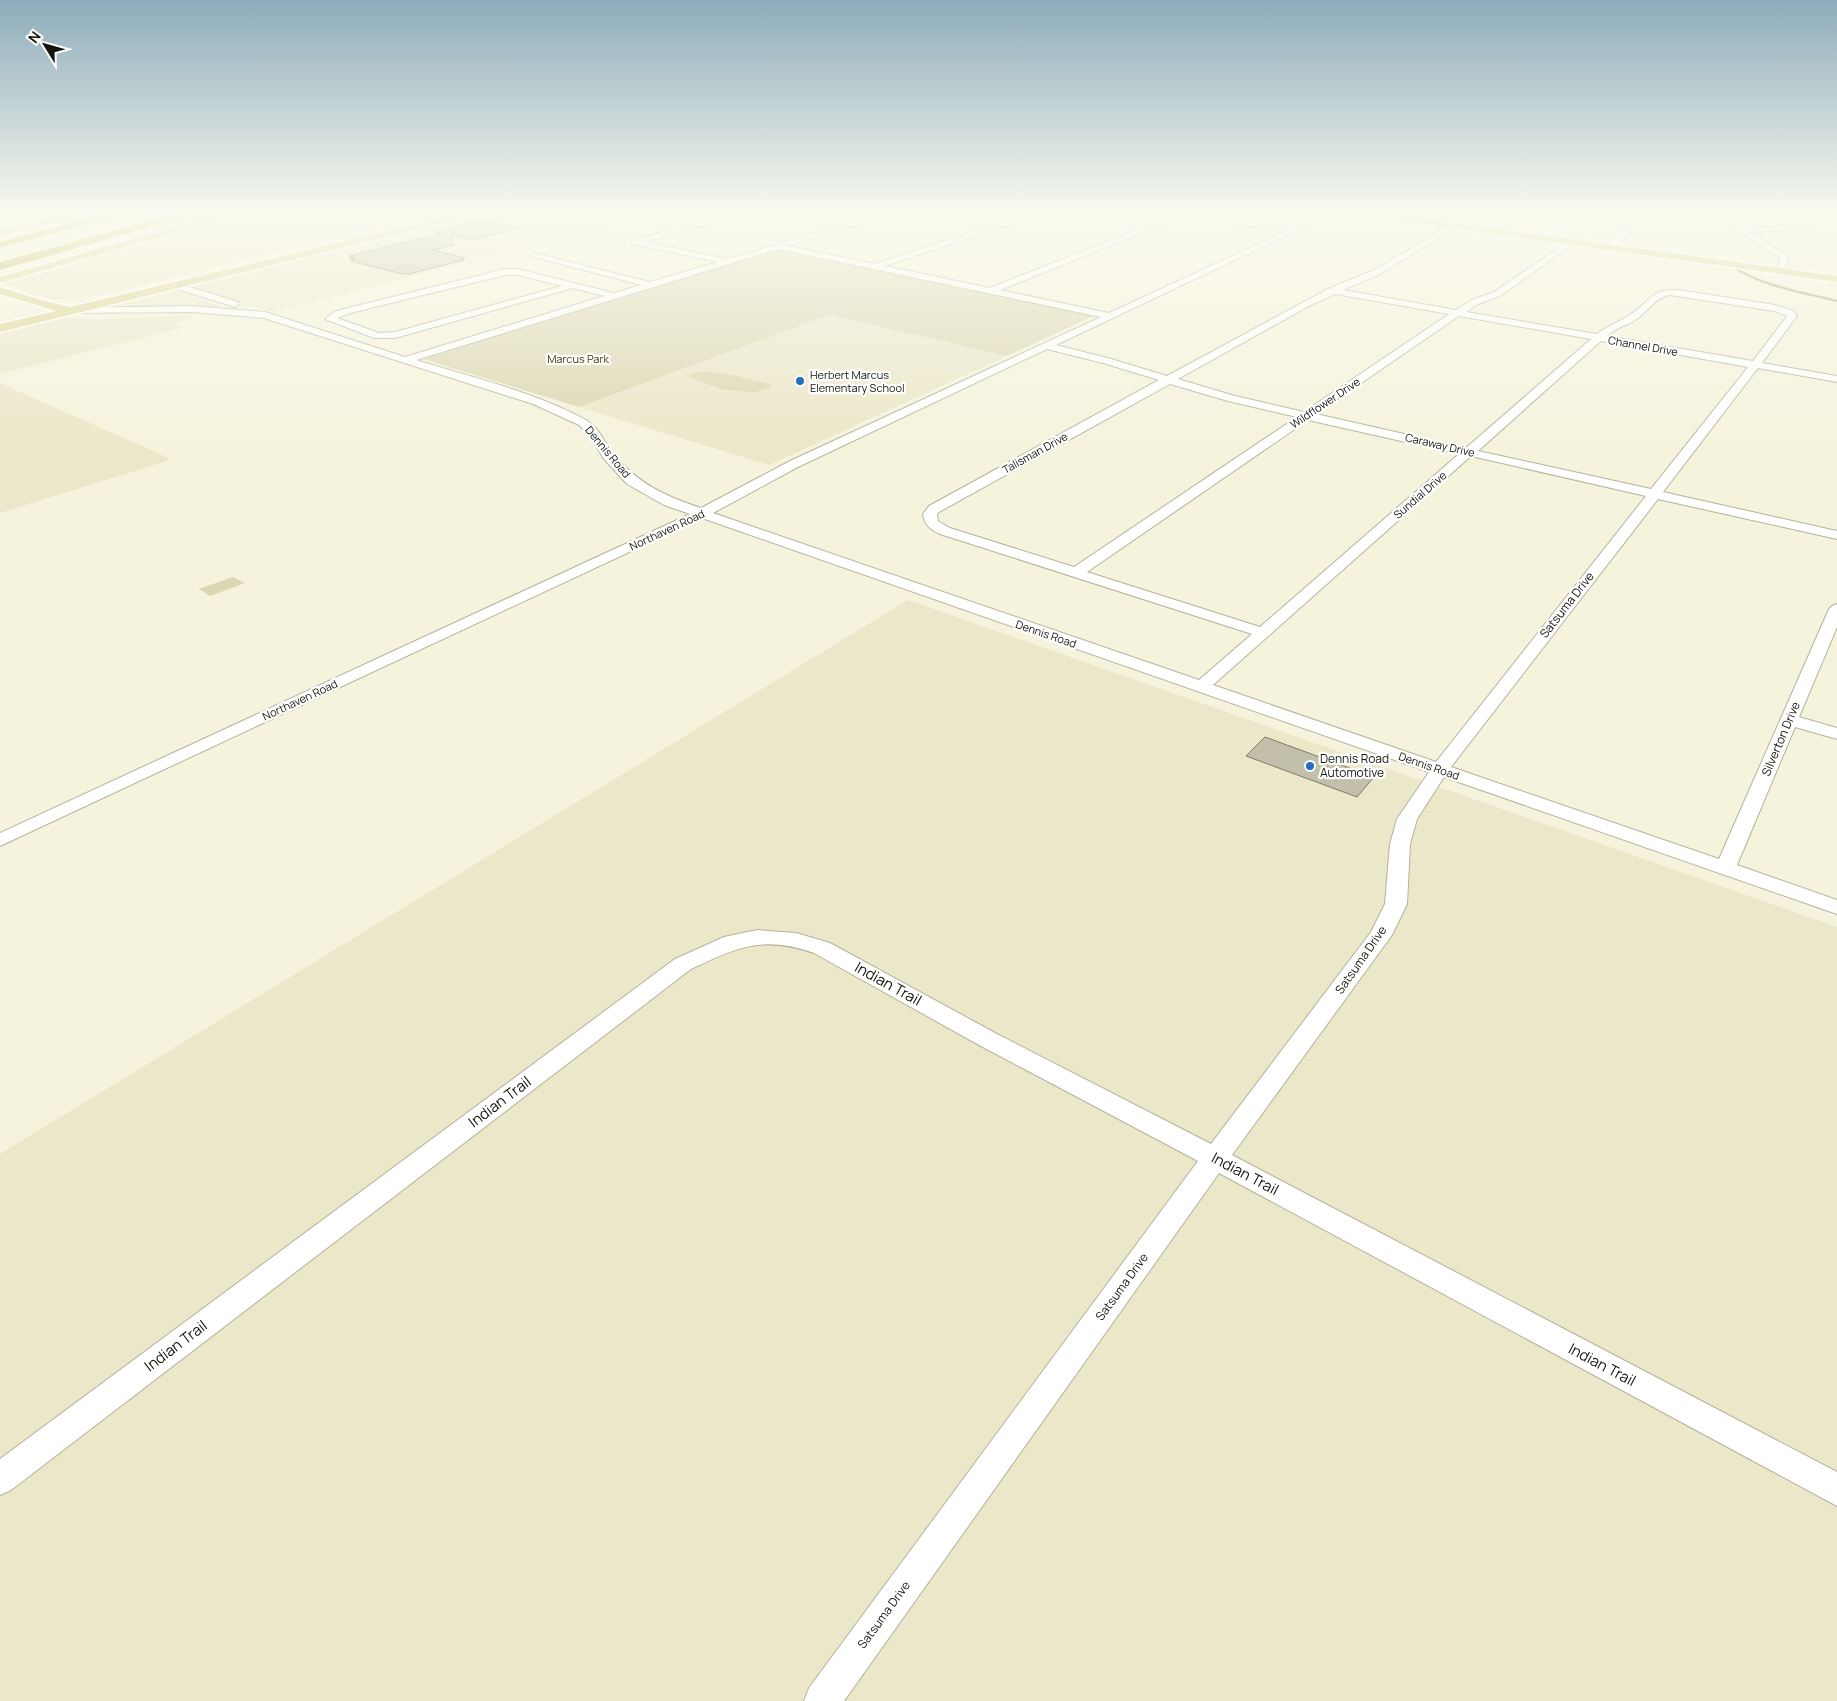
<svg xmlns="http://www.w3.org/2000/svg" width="1837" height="1701" viewBox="0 0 1837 1701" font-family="Manrope,sans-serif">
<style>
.built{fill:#ebe7c9}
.green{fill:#dbd7b2}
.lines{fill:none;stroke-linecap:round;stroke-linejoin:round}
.stream{stroke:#a49f77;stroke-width:2.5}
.building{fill:#c2c0aa;stroke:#7e7b67}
.minor-casing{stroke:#b5b29d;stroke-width:2}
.major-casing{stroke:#fff;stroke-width:3}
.highway-casing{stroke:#fff;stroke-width:2}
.minor{fill:#fff;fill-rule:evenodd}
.major{fill:#dad28c;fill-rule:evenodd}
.highway{fill:#c2b440;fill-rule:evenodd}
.poi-dot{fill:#2070bf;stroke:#fff;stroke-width:2}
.labels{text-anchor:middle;stroke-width:4.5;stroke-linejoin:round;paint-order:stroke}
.far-street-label{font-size:11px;fill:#15140c;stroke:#fff}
.far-park-label{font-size:11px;fill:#423c08;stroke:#fff}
.far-poi-label{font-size:11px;fill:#15140c;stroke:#fff;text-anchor:start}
.street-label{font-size:12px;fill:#15140c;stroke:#fff}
.poi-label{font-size:12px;fill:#15140c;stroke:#fff;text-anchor:start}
.near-street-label{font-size:15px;fill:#15140c;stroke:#fff}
</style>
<rect width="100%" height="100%" fill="#f5f3dc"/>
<g class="built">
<path d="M241,213H385L410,219L94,296L53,300L0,283Z"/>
<path d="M487,213H661L272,312L188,286Z"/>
<path d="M175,290L221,306L213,308L139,309L122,304Z"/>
<path d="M829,315L1007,356L769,465L579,407Z"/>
<path d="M194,316L174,325L182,328L0,374V331L57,317L100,319Z"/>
<path d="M0,383L162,455L170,460L0,513Z"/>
<path d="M908,600L1837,927V1701H0V1154Z"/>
</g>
<g class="green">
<path d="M783,249L1096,315L1007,356L829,315L579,407L423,359L774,250Z"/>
<path d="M705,371L737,376L772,385L771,388L755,392L724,390L690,378V374Z"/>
<path d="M233,577L245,583L210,596L199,589Z"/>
</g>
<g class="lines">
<path class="stream" d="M1733,267C1765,287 1801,292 1837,301"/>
</g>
<g class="building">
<path d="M480,220L519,228L473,240L452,235L454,245L433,250L465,258L462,259L464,260L409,274H403L350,261L355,259L349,258L353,257L349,256L442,233L434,232Z"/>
<path d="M1265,737L1374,777L1357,797L1246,756Z"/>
</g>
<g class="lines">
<defs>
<g id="minor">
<path d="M397,213H409L430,219L426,221Z"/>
<path d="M735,213H746L645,242L728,259L881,213H891V215L787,246L875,264L1028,213H1037V215L885,266L990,288L1178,213H1193L1293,228L1326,213H1334L1056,345L1111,359L1167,376L1328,289L1374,270L1459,220L1463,222L1462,224L1380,274L1343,290L1456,310L1472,300L1494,292L1576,236H1579V240L1500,296L1478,304L1466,312L1597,334C1607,326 1617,323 1628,316C1651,303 1647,289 1679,290L1775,305L1794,311L1797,316L1762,363L1837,376V382L1758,368L1663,492L1837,531V539L1658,499L1451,767L1719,859L1829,609L1832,606L1837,604V627L1799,717L1837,728V739L1795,727L1737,865L1837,900V914L1444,777L1417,819L1410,844L1407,904L1392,935L1232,1155L1837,1472V1506L1219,1173L844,1701H804L809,1688L1198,1161L979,1045L814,953C763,935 737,947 691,969L11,1490L0,1495V1459L675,959L724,937L757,930L796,933L830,943L995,1033L1211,1144L1371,932L1385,904L1390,844L1397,819L1429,772L702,518L0,846V833L690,514L664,505L627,484L604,459L590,436L579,425L533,404L264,318L192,312L71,313L68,312V308L192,306L265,312L405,357L604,296L573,288L395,338H374L325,319L334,312L344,309L505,269H518L614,293L641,285L530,256L534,253L650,282L718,262L632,244V240ZM1185,216L1286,231L1109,313L1000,290ZM778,249L1101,317L790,461L701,508C667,497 637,483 614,455C604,443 600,428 586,420C535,392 471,377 416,360ZM505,275H518L562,286L395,332L379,333L337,318L350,313ZM1335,294L1449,314L1304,412L1235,396L1178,379L1309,306ZM1670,295L1774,311L1787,316L1753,361L1607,336C1616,327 1628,326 1638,318C1649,310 1656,297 1670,295ZM1459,316L1591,339L1466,448L1316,414ZM1601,341L1748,367L1651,489L1478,451ZM1047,349L1103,363L1159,380L929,506L923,514C924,525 931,530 940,534L1252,634L1199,680L713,513L798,467ZM1170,384L1228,401L1297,417L1074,567L950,528L938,521L937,514L939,512ZM1308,420L1459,454L1260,627L1087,572ZM1471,456L1646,496L1436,762L1213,685Z"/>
<path d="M1493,213H1504L1482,220L1478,218Z"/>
<path d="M1708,213H1717L1741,228L1809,225L1821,213H1829L1811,229L1749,232L1787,255L1788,263L1781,272L1778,273L1774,270L1780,263V258Z"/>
<path d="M1620,225H1626L1632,231L1613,249H1607V245L1623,231L1619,227Z"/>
<path d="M177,283L238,302L240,304L235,307L174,288V284Z"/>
</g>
<g id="major">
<path d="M77,213H93L88,216L0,236V230Z"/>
<path d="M224,213H238L236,215L0,283V277Z"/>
<path d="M462,213H477L475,215L0,332V324L56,311L0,294V287L38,299L70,307Z"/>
<path d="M1362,213H1384L1837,276V282L1366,216Z"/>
</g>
<g id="highway">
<path d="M107,213H122L121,215L0,248V242Z"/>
<path d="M178,213H193L192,215L0,270V262Z"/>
</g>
</defs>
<use href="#minor" class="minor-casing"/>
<use href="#major" class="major-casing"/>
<use href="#highway" class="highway-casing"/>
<use href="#minor" class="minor"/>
<use href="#major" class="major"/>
<use href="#highway" class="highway"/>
</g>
<linearGradient id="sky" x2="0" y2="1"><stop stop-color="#8dacbb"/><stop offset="0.47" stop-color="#fafaef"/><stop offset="1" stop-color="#fafaef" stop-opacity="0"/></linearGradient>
<rect width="1837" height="451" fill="url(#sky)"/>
<g class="poi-dot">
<circle cx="800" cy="381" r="5"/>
<circle cx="1310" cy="766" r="5"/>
</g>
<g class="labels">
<g class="far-street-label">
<text transform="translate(1643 346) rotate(10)" y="4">Channel Drive</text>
<text transform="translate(1325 403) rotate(-34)" y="4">Wildflower Drive</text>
<text transform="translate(1440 445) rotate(13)" y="4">Caraway Drive</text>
<text transform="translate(608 452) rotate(50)" y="4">Dennis Road</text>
<text transform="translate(1035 453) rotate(-29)" y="4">Talisman Drive</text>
<text transform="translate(1420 495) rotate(-41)" y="4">Sundial Drive</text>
<text transform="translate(667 530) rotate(-25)" y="4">Northaven Road</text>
<text transform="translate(1046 634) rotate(19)" y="4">Dennis Road</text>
<text transform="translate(300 700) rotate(-25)" y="4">Northaven Road</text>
<text transform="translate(1429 766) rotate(19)" y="4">Dennis Road</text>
</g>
<g class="far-park-label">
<text x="578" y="363">Marcus Park</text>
</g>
<g class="far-poi-label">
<text x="810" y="379">Herbert Marcus<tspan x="810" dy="13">Elementary School</tspan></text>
</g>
<g class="street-label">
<text transform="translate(1567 605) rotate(-52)" y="4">Satsuma Drive</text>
<text transform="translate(1781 739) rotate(-67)" y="4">Silverton Drive</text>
<text transform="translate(1361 960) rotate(-55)" y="4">Satsuma Drive</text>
<text transform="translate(1122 1287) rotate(-54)" y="4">Satsuma Drive</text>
<text transform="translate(884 1615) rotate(-54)" y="4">Satsuma Drive</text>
</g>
<g class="poi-label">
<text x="1320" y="763">Dennis Road<tspan x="1320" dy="14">Automotive</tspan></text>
</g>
<g class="near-street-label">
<text transform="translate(888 984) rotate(29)" y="5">Indian Trail</text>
<text transform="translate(500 1102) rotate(-37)" y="5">Indian Trail</text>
<text transform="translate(1245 1174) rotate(28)" y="5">Indian Trail</text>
<text transform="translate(176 1346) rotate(-37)" y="5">Indian Trail</text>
<text transform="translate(1602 1365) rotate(28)" y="5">Indian Trail</text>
</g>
</g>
<g transform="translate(45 45) rotate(307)" stroke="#ffffff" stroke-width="4" paint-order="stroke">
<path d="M0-4L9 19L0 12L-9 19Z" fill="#15140c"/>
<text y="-8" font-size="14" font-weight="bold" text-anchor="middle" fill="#15140c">N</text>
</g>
</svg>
